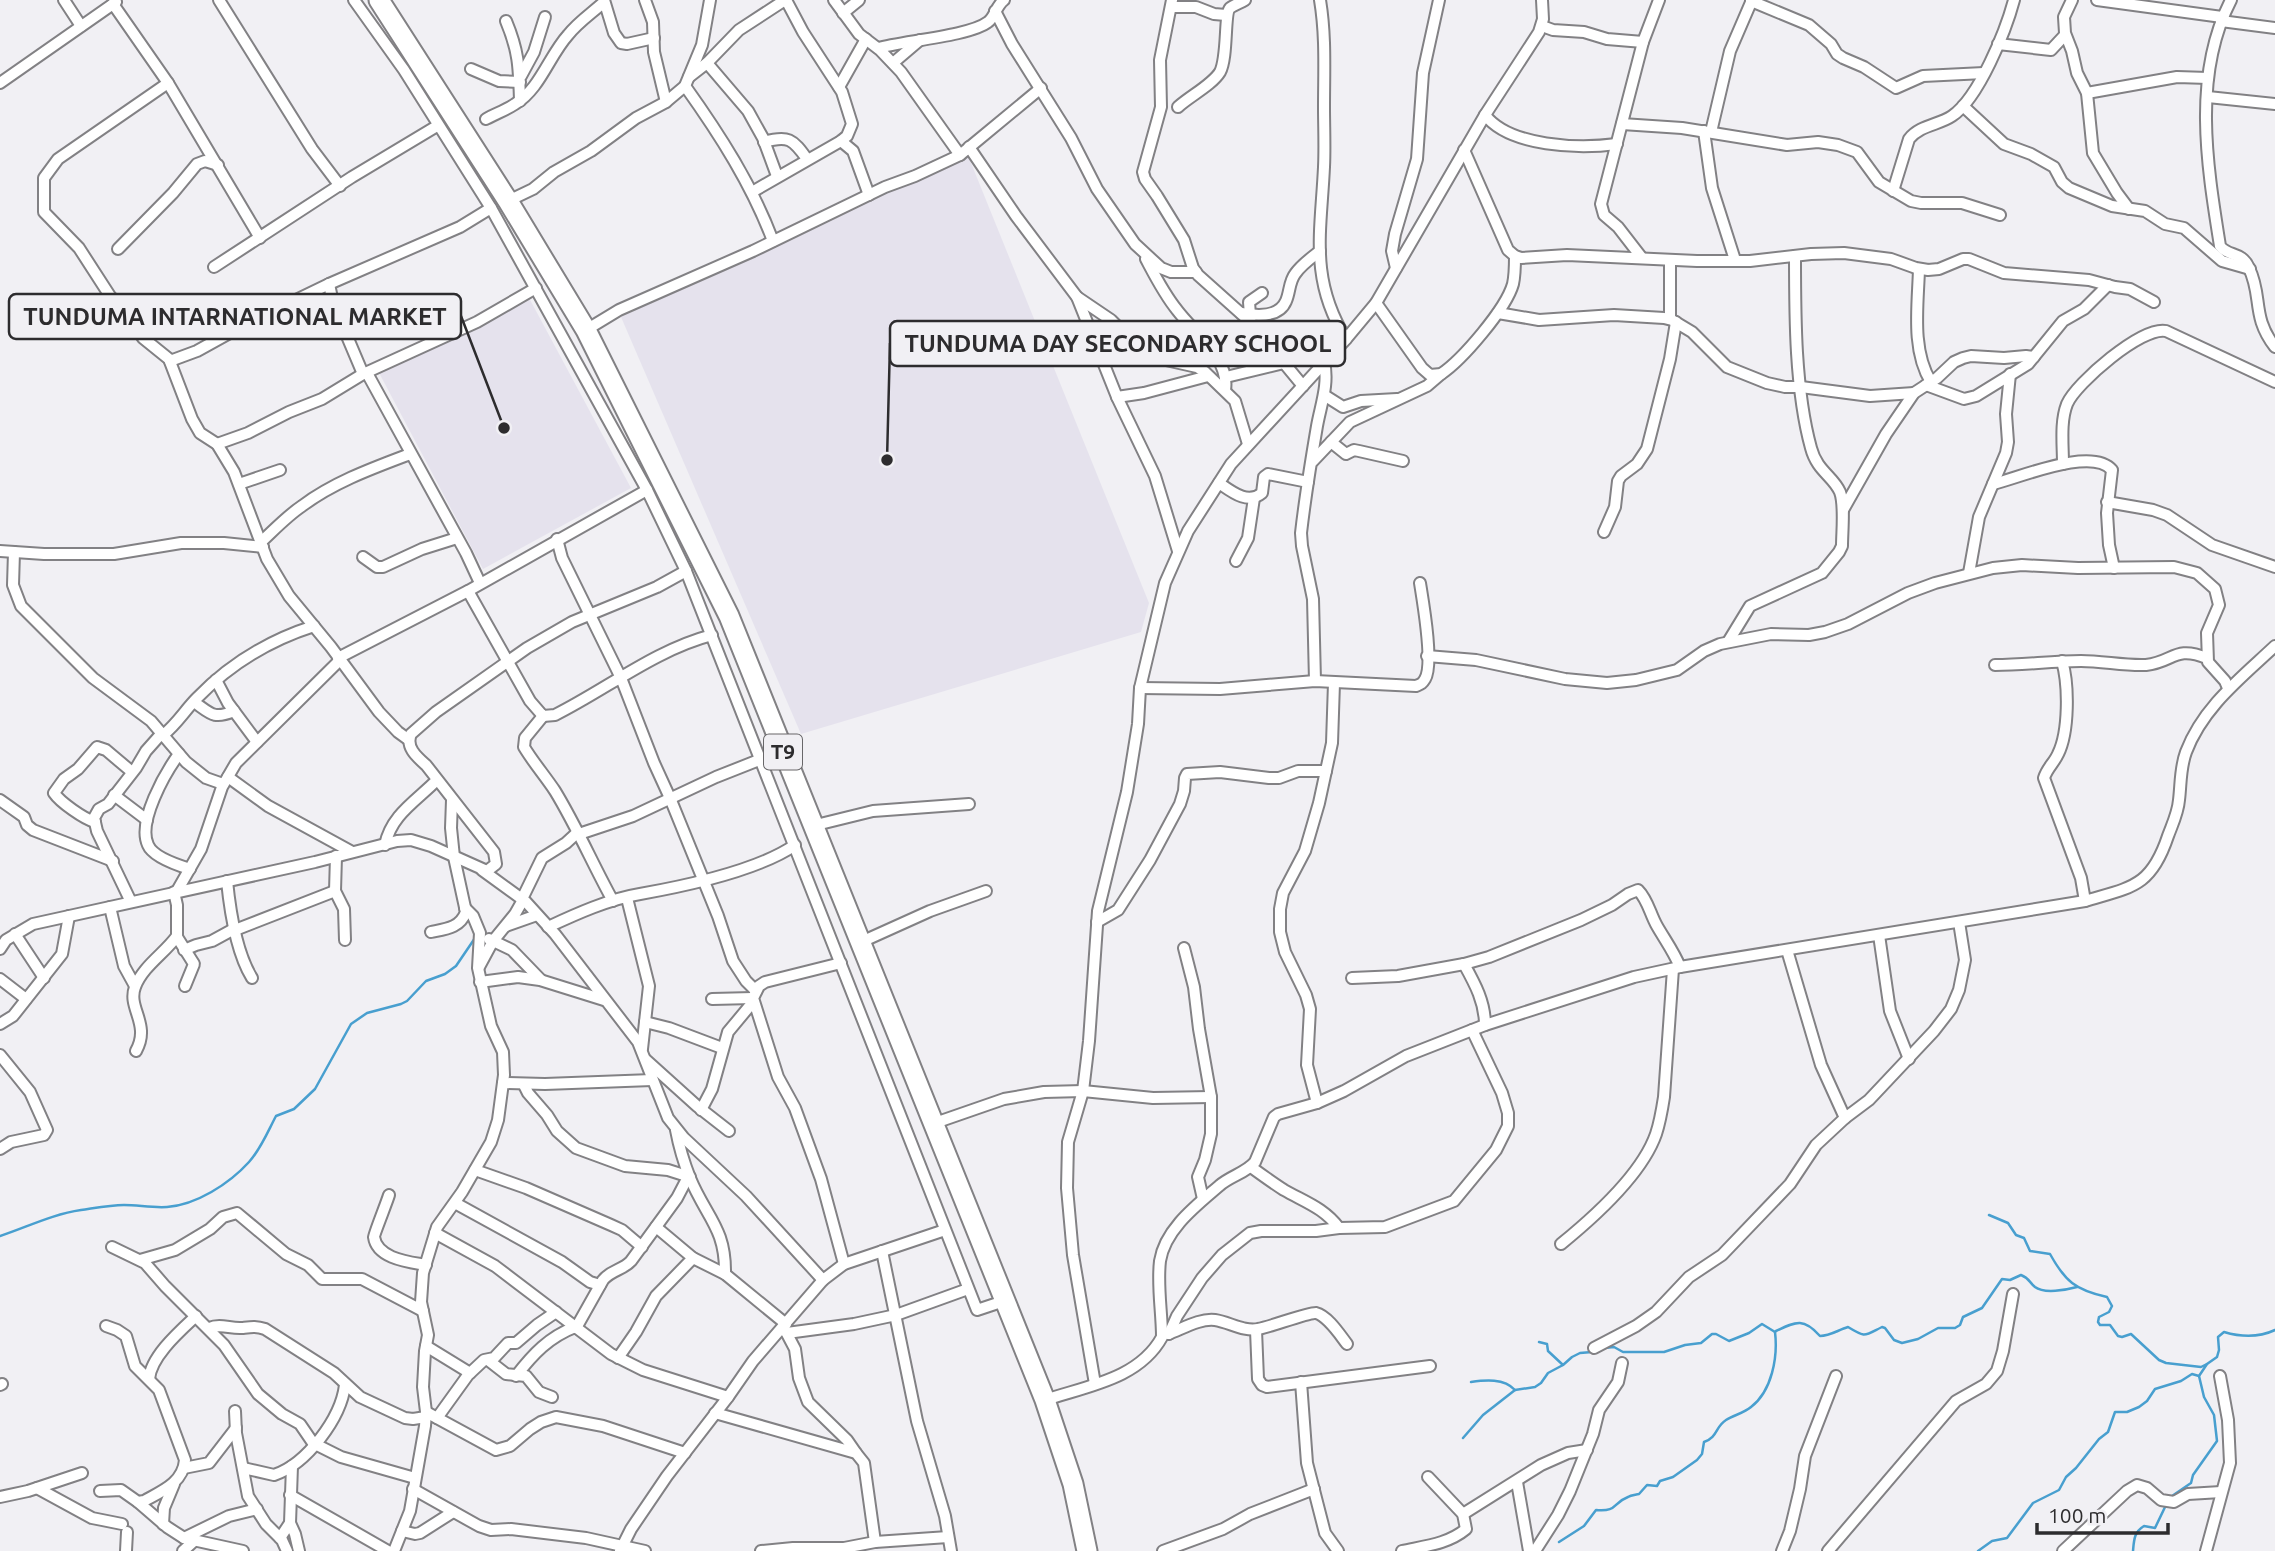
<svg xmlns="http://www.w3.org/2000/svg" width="2275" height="1551" viewBox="0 0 2275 1551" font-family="Ubuntu,sans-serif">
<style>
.built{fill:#e5e2ed}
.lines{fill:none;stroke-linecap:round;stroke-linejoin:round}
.stream{stroke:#489fcf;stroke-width:2.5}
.street-casing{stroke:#828184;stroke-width:14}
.highway-casing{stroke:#828184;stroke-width:23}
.street{stroke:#fff;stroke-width:10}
.highway{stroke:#fff;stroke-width:19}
.labels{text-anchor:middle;stroke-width:5;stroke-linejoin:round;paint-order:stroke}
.shield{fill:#f1f0f4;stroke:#686769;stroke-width:2}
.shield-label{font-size:21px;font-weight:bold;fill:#2d2c2e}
.leader{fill:none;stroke:#2d2c2e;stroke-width:2.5}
.callout-dot{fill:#2d2c2e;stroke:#f1f0f4;stroke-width:2.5}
.callout{fill:#f1f0f4;stroke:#2d2c2e;stroke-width:2.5}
.callout-label{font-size:24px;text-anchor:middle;font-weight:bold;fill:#2d2c2e}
</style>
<rect width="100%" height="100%" fill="#f1f0f4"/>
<g class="built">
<path d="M967,153L1149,603L1141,632L801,734L621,317Z"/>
<path d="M528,296L631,488L483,569L377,369Z"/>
</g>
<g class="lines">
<g class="stream">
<path d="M1989,1215L2008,1223L2016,1235L2024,1238L2030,1251L2050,1254C2065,1281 2075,1290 2107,1297L2112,1306L2109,1312L2099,1317L2098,1322L2100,1325H2110L2118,1336L2122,1337L2131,1334L2159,1360L2166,1363L2201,1367L2207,1364"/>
<path d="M0,1236C27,1227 53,1214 81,1210C95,1208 110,1205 124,1205C138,1205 152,1208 167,1207C196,1205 229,1184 249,1162C261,1149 268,1131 276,1116L294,1109L315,1089L351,1024L367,1013L401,1004L407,1001L426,981L445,974L456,966L475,938"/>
<path d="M1776,1331C1797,1321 1804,1318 1820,1336C1830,1336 1838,1330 1848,1327C1866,1338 1864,1336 1882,1327L1885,1328L1894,1340L1902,1343L1918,1339L1938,1328H1955L1960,1325L1963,1317L1982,1308L2002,1279L2010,1280L2021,1275C2029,1278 2029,1282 2035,1287C2044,1294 2066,1290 2077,1287"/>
<path d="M1539,1342L1547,1344L1548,1351L1563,1365"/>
<path d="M1604,1348L1614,1347L1623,1352H1664L1685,1345L1701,1343L1712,1334H1716L1729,1341L1749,1333L1762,1324L1775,1332"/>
<path d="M1471,1382C1485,1380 1504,1378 1515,1390"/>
<path d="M1463,1438L1483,1415L1515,1390L1535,1387L1541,1383L1548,1373L1563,1365L1572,1357L1580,1353L1592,1352"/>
<path d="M2172,1496L2191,1483L2193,1475L2217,1441L2214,1415L2204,1397L2199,1376L2207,1364L2217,1357L2219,1350L2218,1337L2224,1332C2241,1337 2258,1338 2275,1330"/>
<path d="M1559,1542L1584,1526L1596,1510C1618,1512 1612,1503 1628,1497C1631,1495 1635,1495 1639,1494L1647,1485L1657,1486L1660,1481L1673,1477L1697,1460L1702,1454L1704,1442C1718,1437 1715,1427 1726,1420C1734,1415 1744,1413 1751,1407C1772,1391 1778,1357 1775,1332"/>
<path d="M1978,1551L1992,1541L2007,1538L2033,1503L2059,1490L2066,1477L2076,1468L2099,1439L2108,1432L2115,1412H2127L2139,1407L2147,1401L2155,1389L2181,1381L2192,1374L2199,1376"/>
<path d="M2133,1551C2134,1540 2134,1532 2144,1526L2155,1528L2166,1505"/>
</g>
<defs>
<g id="street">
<path d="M64,0L81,26"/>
<path d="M219,0L312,149L340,186"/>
<path d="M354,0L404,70L491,208L647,490L686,571L977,1310L1004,1301"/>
<path d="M604,0L614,33L621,43L627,44L654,38"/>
<path d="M645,0L653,22L654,52L666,102"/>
<path d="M834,0L859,34L880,50L901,72L960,155"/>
<path d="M1172,0L1160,60L1161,107L1143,172L1145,179L1157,196L1184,240L1193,268L1198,275L1264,334L1284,363L1303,386"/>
<path d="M1320,0C1326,36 1324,71 1324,107C1324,127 1325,147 1324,167C1321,232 1309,279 1346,339"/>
<path d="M2072,0L2064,17L2065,33L2072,51L2077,73L2087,93L2093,153L2117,193L2129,209"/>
<path d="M2097,0L2222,17"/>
<path d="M2231,0C2192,75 2207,165 2220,246C2228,257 2242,251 2249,268C2263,297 2251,316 2275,347"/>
<path d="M1751,1L1809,25L1831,44L1837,54L1843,58L1864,67L1896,88L1923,76L1984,73"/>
<path d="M113,4L168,83L260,238"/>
<path d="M1172,7H1196L1214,14L1226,15"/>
<path d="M995,11L1012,44L1071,138L1097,189L1135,244L1161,268L1171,272H1196"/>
<path d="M843,13L859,0"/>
<path d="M506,21C519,52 519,68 520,101"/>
<path d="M2221,21L2275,28"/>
<path d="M1542,26L1553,30L1584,32L1607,39L1643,42"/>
<path d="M1998,44L2051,50L2065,35"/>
<path d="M878,48C903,41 970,36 988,22C995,17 996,6 1004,0"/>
<path d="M707,63L748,111L763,138L777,176"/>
<path d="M893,63L920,40"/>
<path d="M471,69L499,81L520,82"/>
<path d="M521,76L534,52L545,17"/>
<path d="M689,77L707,63L739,30L785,0"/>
<path d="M0,83L116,2"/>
<path d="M168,83L58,159L44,178V212L79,248L110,296L127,314L143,338L169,359L192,419L200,433L217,444L234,472L267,559L289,596L331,647L379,712L398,732L409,740"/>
<path d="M685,86C720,135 752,185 773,241"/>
<path d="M839,87L866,39"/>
<path d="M2087,93L2177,77L2208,78"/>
<path d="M2208,97L2275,104"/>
<path d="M1963,106L2004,144L2031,154L2054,167L2062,182L2069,188L2112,206L2145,211L2165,224L2184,228L2222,261L2250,269"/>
<path d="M1178,107C1190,96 1212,85 1220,72C1228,57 1224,14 1230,8C1234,5 1240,3 1245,0"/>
<path d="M1485,115C1510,147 1579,149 1617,144"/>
<path d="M486,119C495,114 506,110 515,104C540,89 549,56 568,35C578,22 592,13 604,2"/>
<path d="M1622,124L1682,128L1787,145L1818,142L1838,145L1857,152L1879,182L1911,201L1921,203H1962L2000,215"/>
<path d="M1704,131L1712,188L1735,260"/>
<path d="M1711,132L1730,51L1752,0"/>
<path d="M841,141L853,151L869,195"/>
<path d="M764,142C788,135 793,139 807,159"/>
<path d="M969,147L1016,216L1077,297L1117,397L1155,476L1178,551"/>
<path d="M1464,150L1508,250L1515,256L1521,258L1567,255L1697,261H1750L1811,254L1844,253L1891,259L1916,268L1928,270L1939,269L1963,259H1969L2004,273L2089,280L2115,287L2130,289L2154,302"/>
<path d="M1893,191L1909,139C1920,125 1939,125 1952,116C1979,98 2006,30 2014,0"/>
<path d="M752,192L841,141L847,136L852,124L842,92L803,32L786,0"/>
<path d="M508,201L533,189L554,172L591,151L636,118L666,102L685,86L702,45L710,0"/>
<path d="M118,249L173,193L197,164L205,161L218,165"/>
<path d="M1642,258L1618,227L1604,215L1601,204L1643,42L1659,0"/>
<path d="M1146,259C1155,276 1164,294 1177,310C1195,334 1230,358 1225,390"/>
<path d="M1670,260V319"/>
<path d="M214,267L352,177L437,126"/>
<path d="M1396,268L1392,251L1395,234L1417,159L1423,73L1439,0"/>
<path d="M1919,269C1918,305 1911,350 1931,382"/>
<path d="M329,284L333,303L363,374"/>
<path d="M1077,297L1111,320L1137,346L1157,358L1197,367L1205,372L1235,401L1248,444"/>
<path d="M1376,303L1422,368L1430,375L1441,374C1462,360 1506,309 1513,284C1515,275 1515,266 1515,256"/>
<path d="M1241,313C1257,316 1279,318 1286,301C1290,292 1289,282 1295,274C1301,265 1311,258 1320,251"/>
<path d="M1498,313L1539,320L1614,315L1664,318L1672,320L1692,332L1727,367L1767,383L1785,387H1801L1870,396L1914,393"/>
<path d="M1250,315L1249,302L1262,293"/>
<path d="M586,330L619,310L753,251L885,187L915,176L960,155L1041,88"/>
<path d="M170,361L197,351L244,325L329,284L460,227L491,208"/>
<path d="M367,373L466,553L480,583"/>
<path d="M1226,377L1284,363"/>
<path d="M1926,385L1964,399L1976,396L2028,364L2063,321L2084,309L2108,285"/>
<path d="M1324,395L1343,407L1361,401L1397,399"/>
<path d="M1117,397L1144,393L1208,376"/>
<path d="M1331,442L1346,454L1354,450L1359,451L1403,461"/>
<path d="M217,444L248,433L289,412L322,399L363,374L477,322L536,288"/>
<path d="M1313,461L1350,422L1427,386L1441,374"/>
<path d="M2063,464C2063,445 2060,422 2067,404C2076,383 2142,326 2166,331L2275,382"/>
<path d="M1219,483C1232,492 1248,505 1262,493L1264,477L1268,474L1308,482"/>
<path d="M239,484L280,470"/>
<path d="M1993,484C2019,478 2092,446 2112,470L2107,513L2109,545L2114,568"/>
<path d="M2107,502L2153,510L2167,515L2212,545L2275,567"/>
<path d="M1843,510L1886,434L1914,393L1937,378L1954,362L1963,358L1971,356L2004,358L2026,356L2034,357"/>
<path d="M1604,532L1615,507L1618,481L1621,476L1637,464L1647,449L1670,359L1676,322"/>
<path d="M557,539L562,558L621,678L654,763L670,798L718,916L733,961L746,981L756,991"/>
<path d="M261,542C274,530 287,516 302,506C334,482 373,468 410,454"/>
<path d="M0,551L44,554H114L181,543H224L263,547"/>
<path d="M14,552L13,585L21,606L93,678L151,721L186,762L206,778L223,784"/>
<path d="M363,557L377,567H383L422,549L457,538"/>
<path d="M1236,561L1248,538L1254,498"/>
<path d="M1969,573L1979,517L2006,453L2008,442L2006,414L2010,374"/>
<path d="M468,591L530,701L543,716L555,715C607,689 655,650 712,635"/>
<path d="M1728,642L1750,606L1822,573L1839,552L1842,546C1842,531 1845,505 1840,492C1833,476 1817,471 1811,448C1795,390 1795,316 1795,256"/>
<path d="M1427,656L1476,660L1565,679L1607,683L1636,680L1677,670L1704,651L1720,644L1771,634L1809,635L1825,632L1848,624L1908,593L1935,583L1993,568L2022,565L2078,568L2174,567L2197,573L2215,589L2219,605L2207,633L2208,662L2225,681L2228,688"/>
<path d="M338,658L468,591L647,490"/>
<path d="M2062,661C2069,685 2069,732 2058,754C2054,763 2047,768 2044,778L2081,878L2085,901"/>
<path d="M1995,665C2024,665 2052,661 2081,661C2103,661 2124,666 2146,665C2174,662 2174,645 2207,658"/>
<path d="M216,680L228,703L257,742"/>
<path d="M1315,681L1313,599L1302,546L1301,533C1305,498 1311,461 1317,426C1321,404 1329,384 1324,362"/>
<path d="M1140,688L1220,689L1315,681L1416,686C1421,684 1422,684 1425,679C1434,664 1423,602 1420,583"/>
<path d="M194,702C210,713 213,720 234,711"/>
<path d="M543,716L525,738L524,747C533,762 545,776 555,791C577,827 593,865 613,901"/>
<path d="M163,735C177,724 185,710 197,698C229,665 270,640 314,626"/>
<path d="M179,754C165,773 137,822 148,845C153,857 177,865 190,869"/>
<path d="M228,777L268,806L352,852"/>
<path d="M114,795L147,820"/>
<path d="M0,800L24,817L27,825L33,830L113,861"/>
<path d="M95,822C84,819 60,802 54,793L64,779L78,769L97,747L106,750L132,772"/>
<path d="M812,826L873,811L969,804"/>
<path d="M579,834L633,816L716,777L759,760"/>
<path d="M385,845C391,815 416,801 437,780"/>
<path d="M336,856L335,891L344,909L345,940"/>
<path d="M482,870L526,902L555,934L638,1042L668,1118L684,1138L746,1196L823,1280"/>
<path d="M227,881C230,911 236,952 252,978"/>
<path d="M177,891L201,849L222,787L236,763L340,660"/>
<path d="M627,898L649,986L642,1049"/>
<path d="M522,899L542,858L566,843L578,832"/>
<path d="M131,902L97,831L94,818L99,809L108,804L136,768L146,751L162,733"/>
<path d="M110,907L124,966L135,986"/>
<path d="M1097,922L1118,910L1150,860L1180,804L1184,791L1185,778L1187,774L1220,772L1269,778H1279L1298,771H1326"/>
<path d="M506,926L537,915"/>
<path d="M548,927C576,914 609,899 640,894C685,886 757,871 795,845"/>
<path d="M235,930L335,891"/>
<path d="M431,932C446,929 460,928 466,912L454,857L451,828L452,800"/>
<path d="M15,934L44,978"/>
<path d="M1879,935L1890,1011L1909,1059"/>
<path d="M177,937L194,964L185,986"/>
<path d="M489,939L512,950L541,980"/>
<path d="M859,943L930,911L986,891"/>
<path d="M1184,948L1194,987L1199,1029L1211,1097V1134L1205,1160L1198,1177L1203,1199"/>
<path d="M0,949L6,940L33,924L315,862L397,841L411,840L431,846L487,871L496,864L494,852L426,765C417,757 405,747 411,734L436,712L527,648L572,622L657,587L686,571"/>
<path d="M184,950L196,945L212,941L234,929"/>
<path d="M1787,950L1821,1065L1845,1118"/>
<path d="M841,963L765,982L759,986L753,998L778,1077L795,1108L821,1179L844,1264"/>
<path d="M1464,964C1475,984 1485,1002 1485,1025"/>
<path d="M479,967L493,941L515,914L523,900"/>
<path d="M1352,978L1398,976L1464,964L1489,957L1581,920L1612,905L1628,894L1638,890C1648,900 1650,914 1657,926C1665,940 1674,952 1680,967"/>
<path d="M0,979L26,999"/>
<path d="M480,982L518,977L540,980L604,1000"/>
<path d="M712,999L753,998"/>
<path d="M645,1022L669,1028L722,1048"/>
<path d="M0,1024L13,1016L62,954L69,916"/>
<path d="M136,1051C151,1024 127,1008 135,987C143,966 165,953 177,936V905L174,892"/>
<path d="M0,1055L30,1092L47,1130L44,1135L11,1142L0,1149"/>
<path d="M646,1060L697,1106L729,1131"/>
<path d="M503,1083L545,1084L652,1080"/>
<path d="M524,1085L528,1093L547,1115L557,1131L576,1148L625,1166L668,1170L690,1177"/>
<path d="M1317,1103L1307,1065L1310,1009L1306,995L1285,952L1280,932V909L1283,893L1305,851L1319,803L1332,743L1334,683"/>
<path d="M701,1110L712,1089L728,1032L753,1002"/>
<path d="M932,1124L1004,1099L1044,1092L1083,1091L1153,1098L1211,1097"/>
<path d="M676,1130C679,1146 684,1163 690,1178C706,1217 726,1228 725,1274"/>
<path d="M1251,1167C1262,1175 1273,1183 1284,1190C1305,1202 1324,1208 1339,1228"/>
<path d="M475,1170L526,1188L611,1225L622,1230L642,1247"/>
<path d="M389,1195C387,1202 374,1234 374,1237C377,1259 410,1262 426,1265"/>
<path d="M455,1203L562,1262L590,1282L600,1285"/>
<path d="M656,1227L693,1258L725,1274L786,1324"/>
<path d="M435,1233L495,1266L611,1354L643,1370L728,1397"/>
<path d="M1561,1244C1593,1218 1642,1174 1656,1134C1660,1122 1662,1110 1664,1097L1673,969"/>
<path d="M112,1247L145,1263L165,1286L224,1345L258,1394L282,1414L300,1424L313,1443L341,1457L415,1478"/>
<path d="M882,1251L917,1421L945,1516L951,1551"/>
<path d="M140,1260L175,1250L210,1229L223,1217L237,1213L286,1254L308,1265L322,1279H362L423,1311"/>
<path d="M209,1328C221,1323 230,1329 242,1328C251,1327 256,1326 265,1329L334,1373L360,1397L405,1418L413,1419L426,1417"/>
<path d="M576,1328L603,1280C611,1270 623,1270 631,1261L677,1198L688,1177"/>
<path d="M785,1330L795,1349L799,1378L808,1402L847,1440L856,1453"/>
<path d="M1256,1330L1258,1379L1262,1385L1267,1387L1430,1366"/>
<path d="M787,1333L854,1324L896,1315L968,1289"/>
<path d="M1168,1334C1182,1329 1200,1318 1215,1320C1229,1322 1244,1332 1258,1329C1270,1327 1309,1312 1316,1313C1328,1316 1340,1335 1347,1344"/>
<path d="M1169,1334L1177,1316L1202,1278L1222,1255L1250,1233L1261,1231H1316L1339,1228L1385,1227L1454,1201L1496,1150L1508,1126V1113L1502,1093L1472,1030"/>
<path d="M426,1346L470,1373"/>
<path d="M1594,1348L1636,1326L1656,1312L1689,1277L1722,1255L1790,1184L1816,1145L1845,1118L1869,1100L1934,1031L1951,1009L1959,990L1965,960L1959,922"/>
<path d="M618,1358L636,1332L656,1296L693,1258"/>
<path d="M488,1360L506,1374L526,1376L539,1392L552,1397"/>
<path d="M516,1376C533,1354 549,1337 575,1327"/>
<path d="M149,1379C151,1356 180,1331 196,1316"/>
<path d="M1301,1382L1307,1463L1325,1533L1338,1551"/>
<path d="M1095,1384L1073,1255L1067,1188L1068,1142L1083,1091L1089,1041L1098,911L1127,792L1138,724L1140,688L1165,583L1188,531L1231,464L1346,339L1376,303L1485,115L1539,32L1543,19L1542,0"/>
<path d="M0,1385L2,1384"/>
<path d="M1045,1400C1087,1386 1139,1379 1162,1337C1162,1312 1157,1286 1160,1261C1165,1229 1197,1205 1219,1186C1230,1176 1246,1173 1255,1162L1274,1117L1278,1114L1317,1103L1344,1091L1406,1056L1485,1025L1634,977L1680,967L2085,901C2132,887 2151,887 2168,836C2172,825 2178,813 2179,800C2181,784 2180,768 2186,752C2203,707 2241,678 2275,646"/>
<path d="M235,1411L236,1433L248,1496L266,1524L282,1540L287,1551"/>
<path d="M426,1412L496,1450L510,1446L530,1429L541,1422L556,1417L603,1426L685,1453"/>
<path d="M715,1413L856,1453L864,1463L875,1542"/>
<path d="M437,1418L468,1375L484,1360L494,1358L508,1343H516L537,1325L556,1312"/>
<path d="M184,1468L209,1463L236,1428"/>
<path d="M243,1468L274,1475C307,1464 341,1418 345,1385"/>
<path d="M1517,1482L1529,1551"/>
<path d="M37,1488L92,1518L122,1524"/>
<path d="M413,1489L479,1526L491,1530L511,1529L586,1538L645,1551"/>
<path d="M100,1491L121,1490L138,1502L144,1501C162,1491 183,1483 185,1460L159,1390L135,1366L126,1336L117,1330L106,1326"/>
<path d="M290,1495L388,1551"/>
<path d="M0,1497L28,1491L82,1473"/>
<path d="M138,1502L167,1527L184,1538L243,1551"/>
<path d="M1463,1514L1541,1465L1568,1453L1587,1450"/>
<path d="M290,1523L295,1534L299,1551"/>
<path d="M163,1524L164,1508L174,1484"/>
<path d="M402,1531L415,1534L420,1533L453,1512"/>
<path d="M184,1538L229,1516L257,1509"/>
<path d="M280,1538L290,1523L292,1466"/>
<path d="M126,1551L127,1532"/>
<path d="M183,1551L194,1541"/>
<path d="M394,1551L410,1511L425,1426L426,1412L423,1387L425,1351L428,1335L421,1302L423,1273L437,1227L462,1192L491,1142L498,1120L504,1075L503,1052L491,1026L478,968L480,933L473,916L465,908"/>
<path d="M620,1551L631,1529L667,1476L728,1397L753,1361L823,1280L844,1264L945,1230"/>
<path d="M761,1551L793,1548H844L875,1542L948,1537"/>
<path d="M1163,1551L1223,1529L1250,1514L1314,1489"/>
<path d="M1402,1551C1425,1546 1448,1544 1466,1529L1463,1514L1428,1477"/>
<path d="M1535,1551L1558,1515L1570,1491L1593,1434L1599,1410L1618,1382L1622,1363"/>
<path d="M1782,1551L1790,1531L1800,1489L1805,1456L1836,1376"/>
<path d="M1828,1551L1956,1401L1986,1384L1997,1371L2003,1351L2013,1294"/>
<path d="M2063,1551L2127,1491L2137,1485L2147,1488L2161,1500L2174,1502L2188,1494L2221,1492"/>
<path d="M2206,1551L2230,1463L2228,1420L2220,1376"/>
</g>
<path id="highway" d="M379,0L508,201L586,330L729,616L1045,1400L1073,1484L1087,1551"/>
</defs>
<use href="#street" class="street-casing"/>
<use href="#highway" class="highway-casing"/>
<use href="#street" class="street"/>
<use href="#highway" class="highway"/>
</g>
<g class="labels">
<rect class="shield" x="764" y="734.5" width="38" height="35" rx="5"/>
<g class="shield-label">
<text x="783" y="759">T9</text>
</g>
</g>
<path class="leader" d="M504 428L461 316M887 460L890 343"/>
<g class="callout-dot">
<circle cx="504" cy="428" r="7"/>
<circle cx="887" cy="460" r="7"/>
</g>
<g class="callout">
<rect x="9" y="294" width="452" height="45" rx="7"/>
<rect x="890" y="321" width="455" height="45" rx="7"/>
</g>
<g class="callout-label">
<text x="235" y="325">TUNDUMA INTARNATIONAL MARKET</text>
<text x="1118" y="352">TUNDUMA DAY SECONDARY SCHOOL</text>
</g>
<path d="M2037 1523v10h131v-10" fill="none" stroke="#2d2c2e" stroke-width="3.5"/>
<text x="2048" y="1523" font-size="21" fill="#2d2c2e" stroke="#f1f0f4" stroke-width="5" paint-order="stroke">100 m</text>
</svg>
